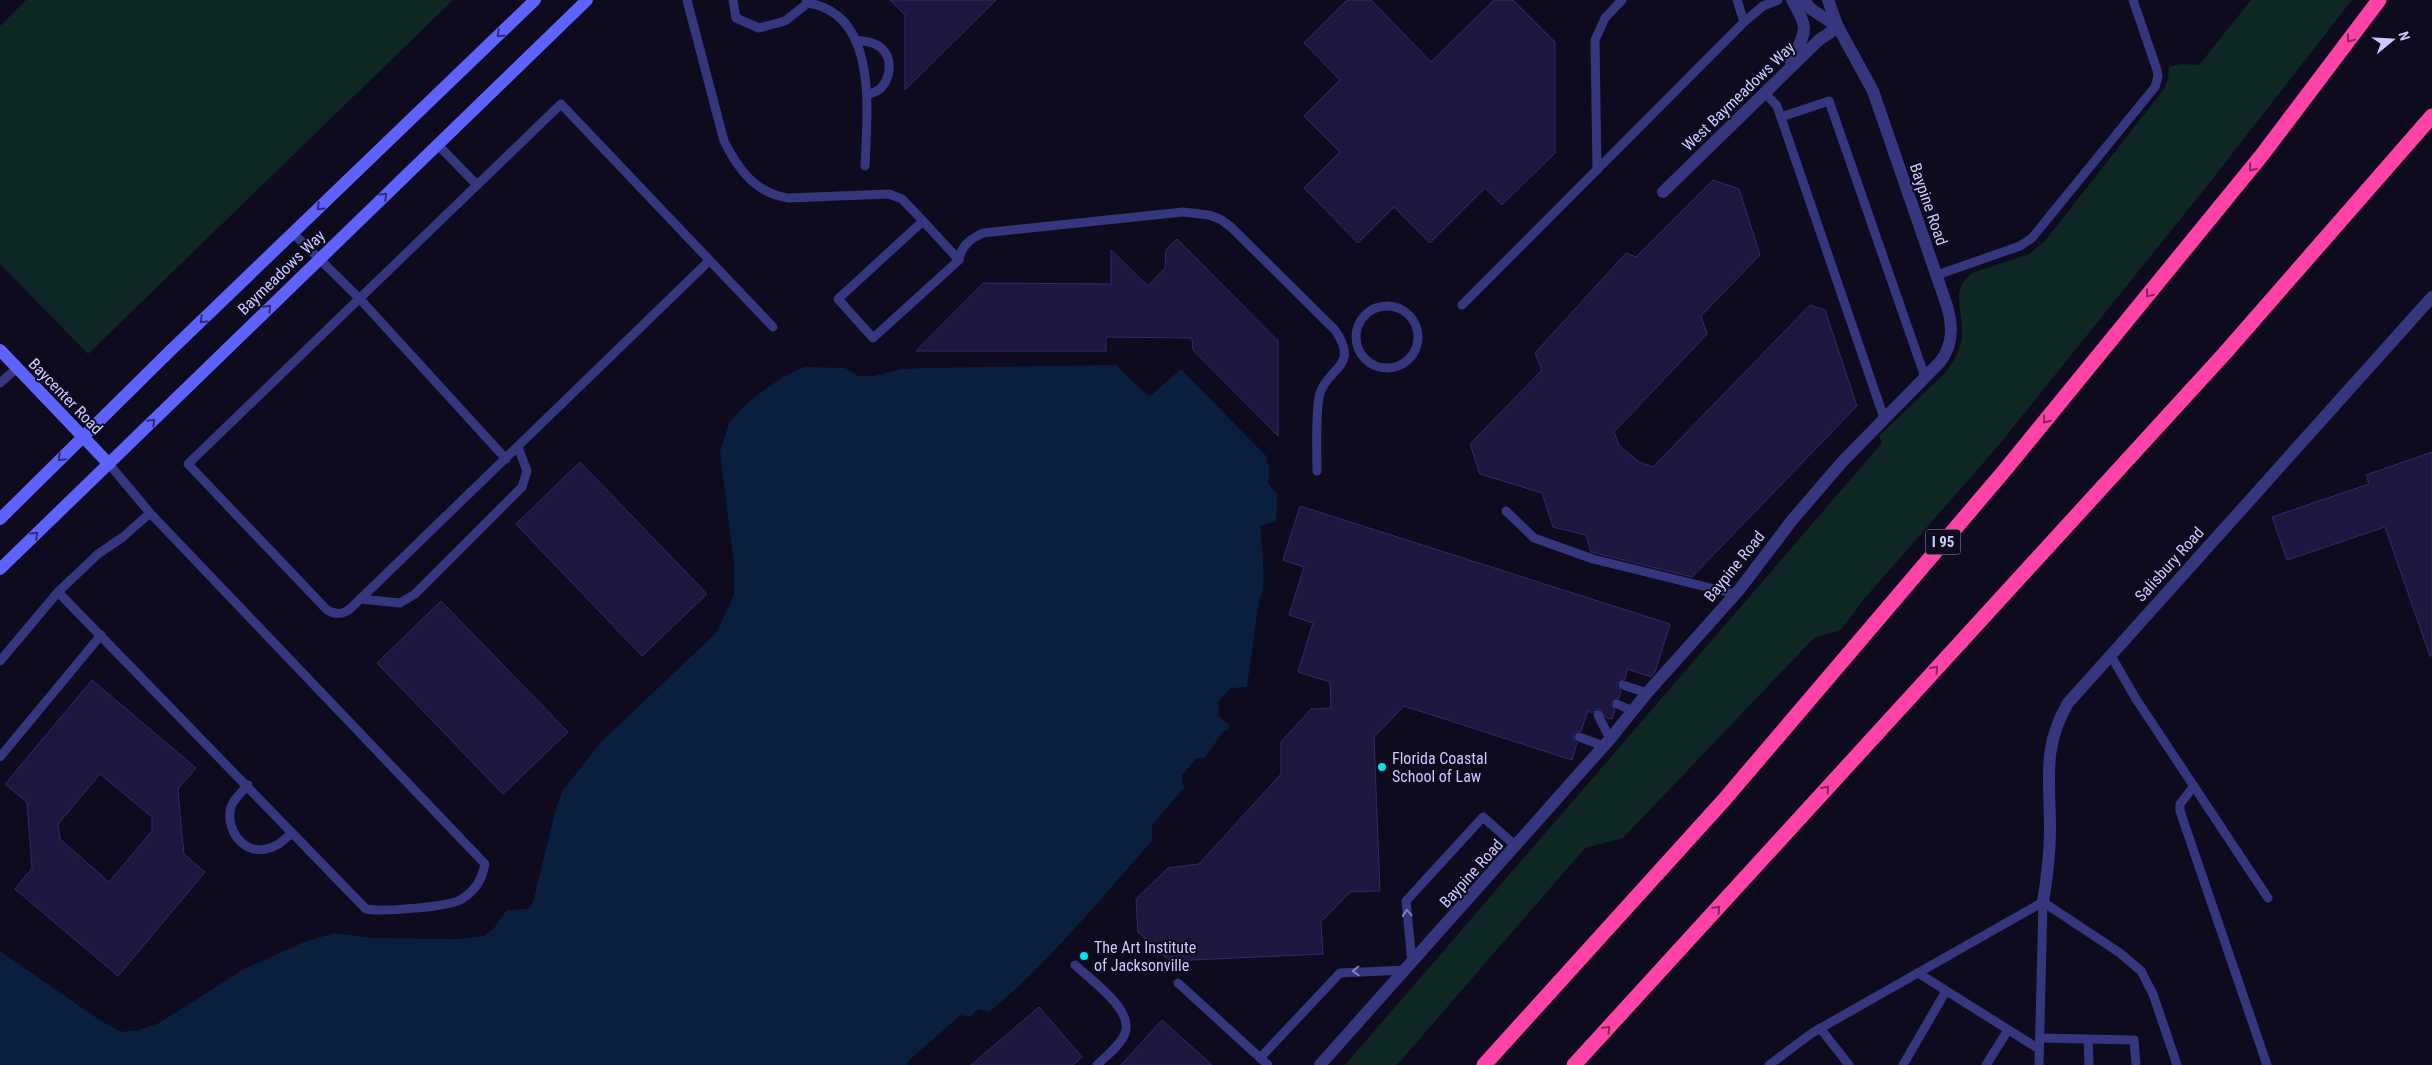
<svg xmlns="http://www.w3.org/2000/svg" width="2432" height="1065" viewBox="0 0 2432 1065" font-family="'Roboto Condensed',sans-serif">
<style>
.green{fill:#0e2725}
.water{fill:#0a1f3e}
.building{fill:#1d173f;stroke:#33286b;fill-rule:evenodd}
.lines{fill:none;stroke-linecap:round;stroke-linejoin:round}
.lane{stroke:#35367d;stroke-width:9}
.street{stroke:#35367d;stroke-width:12}
.secondary{stroke:#5e62ff;stroke-width:12}
.highway{stroke:#ff42a5;stroke-width:15}
.oneway{stroke:#2d2e77}
.oneway2{stroke:#862661}
.oneway3{stroke:#807ebe}
.poi-dot{fill:#00e5f2;stroke:#0d0b1d;stroke-width:2}
.labels{text-anchor:middle;stroke-width:4;stroke-linejoin:round;paint-order:stroke}
.shield{fill:#0d0b1d;stroke:#928fbb;stroke-width:1}
.shield-label{font-size:15px;font-weight:bold;fill:#cbc7ff}
.street-label{font-size:16px;fill:#cbc7ff;stroke:#0d0b1d}
.poi-label{font-size:16px;fill:#cbc7ff;stroke:#0d0b1d;text-anchor:start}
</style>
<rect width="100%" height="100%" fill="#0d0b1d"/>
<g class="green">
<path d="M26,0H453L88,354L0,264V26Z"/>
<path d="M2251,0H2352L2207,186L1998,446L1864,599L1841,630L1814,638L1623,838L1585,848L1397,1065H1345L1882,443L1879,436L1946,372C1953,362 1961,349 1962,336C1964,311 1949,290 1972,273L2029,254L2045,241L2164,89L2168,79L2169,67L2180,64L2199,65Z"/>
</g>
<path class="water" d="M1116,365L1149,397L1181,369L1267,457L1266,462L1269,467L1268,483L1277,494L1276,521L1260,526C1261,544 1268,586 1259,600L1247,687L1231,688L1218,702L1219,716L1228,724L1229,730L1224,731C1216,740 1212,749 1204,758H1197L1182,775V784L1185,787L1152,825V841C1100,899 1049,963 989,1012L978,1009L970,1017L961,1015L908,1061L907,1065H0V951L101,1021L122,1032L139,1030L159,1023L244,969L304,942L334,933L372,938L456,939L484,936L494,928L507,910L529,909L533,902L556,808L563,790L601,742L716,633L734,595V563L720,452L729,423L740,410L756,396L783,377L804,367L845,368L858,376H874L901,369L925,368Z"/>
<g class="building">
<path d="M890,0H996L905,90V15Z"/>
<path d="M1347,0H1371L1431,62L1494,0H1513L1555,42V153L1502,205L1485,188L1430,243L1394,207L1358,243L1304,188L1340,152L1304,116L1340,80L1304,43Z"/>
<path d="M1713,180L1739,189L1760,255L1701,316L1707,334L1614,432L1619,445L1639,462L1653,467L1810,305L1825,310L1857,406L1692,577L1591,552L1586,535L1553,527L1542,493L1480,474L1470,444L1542,370L1535,353L1626,253L1636,257Z"/>
<path d="M1177,239L1278,341V436L1193,350L1192,338L1106,337V351H916L983,283L1111,284V250L1148,286L1165,268L1166,250Z"/>
<path d="M2432,452V656H2430L2385,527L2287,560L2272,517L2369,484L2366,475Z"/>
<path d="M580,462L707,594L642,656L516,524Z"/>
<path d="M1300,506L1670,624L1655,672L1651,677L1627,669L1625,679L1617,683V687L1621,691L1619,698L1611,702L1615,710L1612,719L1606,718L1599,709L1592,713L1588,711L1581,731L1575,732L1573,735L1574,741L1577,743L1572,760L1404,706L1374,737L1380,891L1350,892L1321,922L1323,954L1170,961L1138,932L1136,899L1168,868L1199,864L1281,774V742L1311,709L1331,708L1330,682L1298,672L1313,623L1289,615L1304,567L1283,560Z"/>
<path d="M441,601L568,732L503,794L377,663Z"/>
<path d="M92,680L196,768L178,789L181,826L184,854L205,872L118,976L15,889L32,868L27,802L5,784ZM100,774L152,817V831L109,882L60,839L58,824Z"/>
<path d="M1039,1007L1082,1057L1073,1065H971Z"/>
<path d="M1162,1020L1212,1065H1121Z"/>
</g>
<g class="lines">
<g class="lane">
<path d="M687,0L724,141C738,169 755,193 788,198L889,194L902,199L923,221"/>
<path d="M733,0L736,18L759,28L785,21L808,3L806,0"/>
<path d="M1737,0L1744,22"/>
<path d="M808,3C879,14 867,113 865,166"/>
<path d="M855,40C861,41 869,41 875,44C892,52 893,73 882,87C879,91 872,93 868,95"/>
<path d="M1765,93L1777,106L1884,418"/>
<path d="M1781,117L1829,101L1925,377"/>
<path d="M438,145L477,185"/>
<path d="M1597,170L1595,40L1605,18L1622,0"/>
<path d="M293,233L359,298L506,459"/>
<path d="M959,260L923,221L838,299L873,338L959,260C961,246 970,239 983,233L1183,212L1209,215L1220,219L1231,227L1335,330C1360,367 1329,366 1320,393C1315,412 1317,450 1317,471"/>
<path d="M709,261L351,608C343,615 336,615 327,610L188,464L561,104L773,327"/>
<path d="M1937,275L2020,246L2032,238L2155,87L2158,76L2157,70L2133,0"/>
<path d="M1462,305L1744,22L1763,6L1778,0"/>
<circle cx="1387" cy="337" r="31"/>
<path d="M0,383L17,368"/>
<path d="M1506,511L1534,538L1593,559L1735,594"/>
<path d="M58,592L366,909C382,912 450,907 462,899C476,890 482,879 485,864L150,513L109,464"/>
<path d="M360,599L400,603L415,594L522,487L527,471L518,447"/>
<path d="M2110,654L2136,699L2268,898"/>
<path d="M0,661L58,592L98,554L123,537L150,513"/>
<path d="M1623,685L1647,693"/>
<path d="M1617,704L1633,711"/>
<path d="M1598,715L1610,739"/>
<path d="M1579,737L1604,746"/>
<path d="M0,757L101,635"/>
<path d="M248,785C243,791 233,799 231,807C225,828 242,854 266,849C277,847 284,840 292,833"/>
<path d="M2194,786L2180,804V811L2267,1065"/>
<path d="M2043,902L2120,953L2141,971L2153,994L2177,1065"/>
<path d="M1412,962L1406,901L1483,817L1516,846"/>
<path d="M1075,965C1091,980 1134,1010 1125,1033C1121,1045 1106,1056 1097,1065"/>
<path d="M1918,973L2039,1049"/>
<path d="M1178,983L1268,1065"/>
<path d="M1820,1028L1849,1065"/>
<path d="M2040,1038L2134,1040L2136,1065"/>
<path d="M2088,1039L2089,1065"/>
<path d="M1260,1058L1340,973L1405,970"/>
<path d="M1769,1065L1812,1033L2043,902"/>
<path d="M1903,1065L1946,991"/>
<path d="M1986,1065L2008,1030"/>
<path d="M2039,1065L2043,902"/>
</g>
<g class="street">
<path d="M1804,0L1811,9L1838,27"/>
<path d="M1791,61C1805,32 1811,31 1792,0"/>
<path d="M1663,192L1819,40L1838,27"/>
<path d="M2043,902C2047,878 2050,854 2050,829C2050,780 2042,747 2068,703L2432,297"/>
<path d="M1320,1065L1610,739L1647,693L1739,590L1793,519L1843,461L1940,362C1954,344 1953,324 1946,303L1873,91L1838,27L1828,0"/>
</g>
<g class="secondary">
<path d="M0,350L109,464"/>
<path d="M0,519L169,352L535,0"/>
<path d="M0,569L587,0"/>
</g>
<g class="highway">
<path d="M1484,1065L1724,800L2005,470L2262,155L2379,0"/>
<path d="M1574,1065L2225,353L2432,116"/>
</g>
</g>
<defs><path id="oneway-chevron" d="M-2-3.5L2.5 0L-2 3.5" fill="none" stroke-width="1.6" stroke-linecap="round" stroke-linejoin="round" transform="scale(1.25)"/></defs>
<g class="oneway">
<use href="#oneway-chevron" transform="translate(500 34) rotate(136)"/>
<use href="#oneway-chevron" transform="translate(384 196) rotate(-44)"/>
<use href="#oneway-chevron" transform="translate(320 207) rotate(136)"/>
<use href="#oneway-chevron" transform="translate(268 308) rotate(-45)"/>
<use href="#oneway-chevron" transform="translate(203 320) rotate(136)"/>
<use href="#oneway-chevron" transform="translate(152 422) rotate(-45)"/>
<use href="#oneway-chevron" transform="translate(61 458) rotate(135)"/>
<use href="#oneway-chevron" transform="translate(35 535) rotate(-44)"/>
</g>
<g class="oneway2">
<use href="#oneway-chevron" transform="translate(2350 39) rotate(127)"/>
<use href="#oneway-chevron" transform="translate(2252 168) rotate(129)"/>
<use href="#oneway-chevron" transform="translate(2149 294) rotate(129)"/>
<use href="#oneway-chevron" transform="translate(2046 420) rotate(129)"/>
<use href="#oneway-chevron" transform="translate(1935 669) rotate(-48)"/>
<use href="#oneway-chevron" transform="translate(1826 789) rotate(-48)"/>
<use href="#oneway-chevron" transform="translate(1717 909) rotate(-48)"/>
<use href="#oneway-chevron" transform="translate(1607 1029) rotate(-48)"/>
</g>
<g class="oneway3">
<use href="#oneway-chevron" transform="translate(1407 913) rotate(-95)"/>
<use href="#oneway-chevron" transform="translate(1356 971) rotate(178)"/>
</g>
<g class="poi-dot">
<circle cx="1382" cy="767" r="5"/>
<circle cx="1084" cy="956" r="5"/>
</g>
<g class="labels">
<rect class="shield" x="1925.5" y="529.5" width="35" height="25" rx="4"/>
<g class="shield-label">
<text x="1943" y="547">I 95</text>
</g>
<g class="street-label">
<text transform="translate(1738 96) rotate(-44)" y="6">West Baymeadows Way</text>
<text transform="translate(1929 204) rotate(71)" y="6">Baypine Road</text>
<text transform="translate(281 272) rotate(-44)" y="6">Baymeadows Way</text>
<text transform="translate(66 396) rotate(46)" y="6">Baycenter Road</text>
<text transform="translate(2169 564) rotate(-48)" y="6">Salisbury Road</text>
<text transform="translate(1734 566) rotate(-51)" y="6">Baypine Road</text>
<text transform="translate(1471 873) rotate(-48)" y="6">Baypine Road</text>
</g>
<g class="poi-label">
<text x="1392" y="764">Florida Coastal<tspan x="1392" dy="18">School of Law</tspan></text>
<text x="1094" y="953">The Art Institute<tspan x="1094" dy="18">of Jacksonville</tspan></text>
</g>
</g>
<g transform="translate(2392 40) rotate(72)" stroke="#0d0b1d" stroke-width="4" paint-order="stroke">
<path d="M0-4L9 19L0 12L-9 19Z" fill="#cbc7ff"/>
<text y="-8" font-size="14" font-weight="bold" text-anchor="middle" fill="#cbc7ff">N</text>
</g>
</svg>
